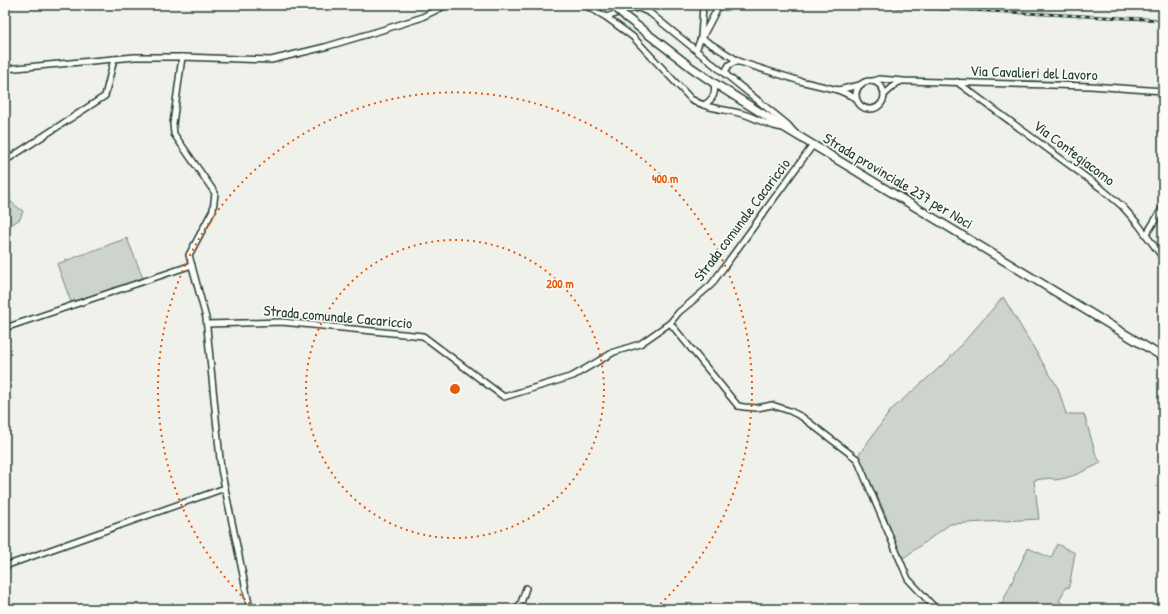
<svg xmlns="http://www.w3.org/2000/svg" width="1168" height="614" viewBox="0 0 1168 614" font-family="'Patrick Hand',sans-serif">
<style>
.green{fill:#cdd3cd;stroke:#768880}
.lines{fill:none;stroke-linecap:round;stroke-linejoin:round}
.street-casing{stroke:#1f3d34;stroke-width:8}
.secondary-casing{stroke:#1f3d34;stroke-width:10}
.street{stroke:#fdfcf7;stroke-width:5}
.secondary{stroke:#fdfcf7;stroke-width:7}
.rail-casing{stroke:#1f3d34;stroke-width:3}
.rail{stroke:#fdfcf7;stroke-width:1.5;stroke-dasharray:4.5;stroke-linecap:butt}
.secondary-bridge-casing{stroke:#1f3d34;stroke-width:10;stroke-linecap:butt}
.secondary-bridge{stroke:#fdfcf7;stroke-width:7}
.ring{fill:none;stroke:#e8590c;stroke-width:2;stroke-dasharray:2 4}
.labels{text-anchor:middle;stroke-width:3;stroke-linejoin:round;paint-order:stroke}
.street-label{font-size:15px;fill:#1f3d34;stroke:#fdfcf7}
.centre{fill:#e8590c;stroke:#fdfcf7;stroke-width:2}
.ring-label{font-size:12px;text-anchor:middle;font-weight:bold;fill:#e8590c;stroke:#fdfcf7;stroke-width:3;stroke-linejoin:round;paint-order:stroke}
</style>
<rect width="100%" height="100%" fill="#f0f1eb"/>
<filter id="ink" filterUnits="userSpaceOnUse"><feTurbulence type="fractalNoise" baseFrequency=".025" numOctaves="2"/><feDisplacementMap in="SourceGraphic" scale="8" xChannelSelector="R" yChannelSelector="G"/><feConvolveMatrix kernelMatrix="1 2 1 2 8 2 1 2 1" color-interpolation-filters="sRGB"/></filter>
<g filter="url(#ink)">
<g class="green">
<path d="M5,194L13,204L23,211L20,219L5,229Z"/>
<path d="M127,238L143,278L85,298L71,302L57,264Z"/>
<path d="M1003,297L1058,388L1066,414H1084L1096,455L1101,463C1086,470 1072,478 1055,480L1051,478L1034,480L1039,519L950,524L902,559L882,506L857,457L891,410L947,361Z"/>
<path d="M1057,544L1075,553L1069,588L1066,587L1059,601L1066,605V606L1068,608V609H999L1028,548L1051,558Z"/>
</g>
<g class="lines">
<defs>
<g id="street">
<path d="M585,5L606,17L633,37L691,99C707,109 725,109 743,114C757,118 769,127 784,128"/>
<path d="M717,9L704,34L701,38L740,62L800,81L838,90L856,98"/>
<path d="M606,17L631,9L639,8L650,13L787,124L794,132"/>
<path d="M696,50L701,38L703,5"/>
<path d="M5,69L135,57H182"/>
<path d="M726,75V70L729,65L734,62H740"/>
<circle cx="870" cy="95" r="14"/>
<path d="M873,81L879,79L904,81L1090,86L1163,91"/>
<path d="M957,82L1102,189L1122,206L1138,224L1163,258"/>
<path d="M838,90L860,85"/>
<path d="M884,95L897,83L900,82"/>
<path d="M704,105C713,99 716,94 714,83"/>
<path d="M5,161L105,96L114,59"/>
<path d="M1146,235L1163,207"/>
<path d="M670,323L738,406L744,407L757,408L772,405L790,411L802,417L857,459L908,579L936,609"/>
<path d="M207,324L282,322L423,336L504,397L573,376L614,352L640,344L670,323L679,312L690,303L711,285L813,145"/>
<path d="M5,328L192,265"/>
<path d="M5,566L225,488"/>
<path d="M250,609L221,469L206,318L189,255L213,210L215,193L174,134L173,124L182,57L271,60L325,47L382,30L420,18L447,5"/>
<path d="M516,609L521,603L526,588"/>
</g>
<path id="secondary" d="M627,18L692,68L714,83L785,128L1163,357"/>
</defs>
<use href="#street" class="street-casing"/>
<use href="#secondary" class="secondary-casing"/>
<use href="#street" class="street"/>
<use href="#secondary" class="secondary"/>
<defs>
<path id="rail" d="M856,5L967,10L1163,20"/>
</defs>
<use href="#rail" class="rail-casing"/>
<use href="#rail" class="rail"/>
<defs>
<path id="secondary-bridge" d="M617,9L627,18"/>
</defs>
<use href="#secondary-bridge" class="secondary-bridge-casing"/>
<use href="#secondary-bridge" class="secondary-bridge"/>
</g>
</g>
<g class="ring">
<circle cx="455" cy="389" r="149"/>
<path d="M254 608A297 297 0 1 1 656 608"/>
</g>
<g class="labels">
<g class="street-label">
<text transform="translate(1034 73) rotate(2)" y="5">Via Cavalieri del Lavoro</text>
<text transform="translate(1074 153) rotate(37)" y="5">Via Contegiacomo</text>
<text transform="translate(898 181) rotate(31)" y="5">Strada provinciale 237 per Noci</text>
<text transform="translate(742 220) rotate(-53)" y="5">Strada comunale Cacariccio</text>
<text transform="translate(338 317) rotate(5)" y="5">Strada comunale Cacariccio</text>
</g>
</g>
<circle cx="455" cy="389" r="6" class="centre"/>
<g class="ring-label">
<text x="665" y="183">400 m</text>
<text x="560" y="288">200 m</text>
</g>
<rect width="1168" height="614" fill="none" stroke="#fdfcf7" stroke-width="20"/>
<rect x="10" y="10" width="1148" height="594" fill="none" stroke="#1f3d34" stroke-width="1.5" filter="url(#ink)"/>
</svg>
